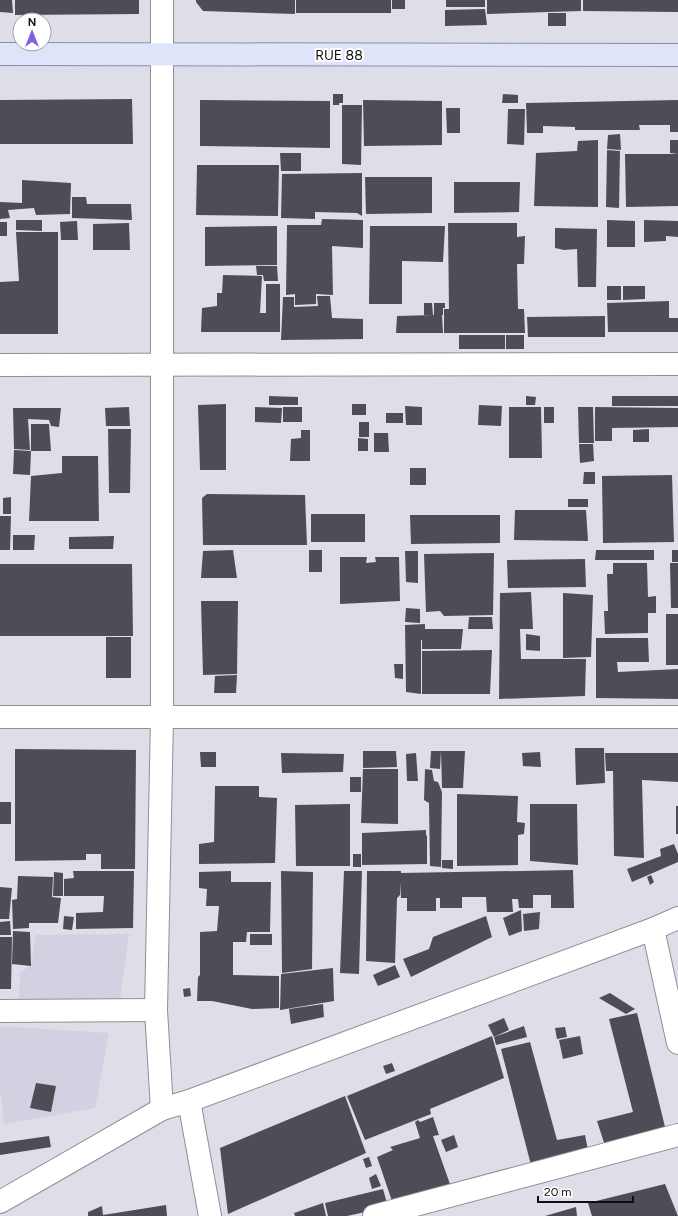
<svg xmlns="http://www.w3.org/2000/svg" width="678" height="1216" viewBox="0 0 678 1216" font-family="Figtree,sans-serif">
<style>
.built{fill:#d1d1e2}
.building{fill:#4e4d55}
.lines{fill:none;stroke-linecap:round;stroke-linejoin:round}
.minor-casing{stroke:#8f8f98;stroke-width:24}
.major-casing{stroke:#898ea7;stroke-width:24}
.minor{stroke:#fff;stroke-width:22}
.major{stroke:#dfe4fa;stroke-width:22}
.labels{text-anchor:middle;stroke-width:4;stroke-linejoin:round;paint-order:stroke}
.street-label{font-size:14px;fill:#0f0f12;stroke:#fff}
</style>
<rect width="100%" height="100%" fill="#dedee8"/>
<g class="built">
<path d="M129,934L119,1006L19,1001L20,972L31,966L36,935Z"/>
<path d="M0,1026L109,1033L95,1108L4,1124L0,1089Z"/>
</g>
<g class="building">
<path d="M0,0H12L13,13L0,12Z"/>
<path d="M15,0H139V14L15,15Z"/>
<path d="M196,0H295V14L203,11L196,2Z"/>
<rect x="296" y="0" width="95" height="13"/>
<rect x="392" y="0" width="13" height="9"/>
<rect x="446" y="0" width="39" height="7"/>
<path d="M487,0H581V11L487,14Z"/>
<path d="M583,0H678V12L583,11Z"/>
<path d="M485,9L487,25L445,26V10Z"/>
<rect x="548" y="13" width="18" height="13"/>
<path d="M333,94H343V103H339V105H333Z"/>
<path d="M503,94L518,95V103H502Z"/>
<path d="M132,99L133,144H0V100Z"/>
<path d="M200,100L330,101V148L200,146Z"/>
<path d="M363,100L442,101V145L364,146Z"/>
<path d="M678,100V132H670V125H639L640,130H575V127L543,126V133H527L526,103Z"/>
<path d="M342,105H362L361,165L342,164Z"/>
<path d="M446,108H460V133H447Z"/>
<path d="M508,109H525L524,145L507,144Z"/>
<path d="M620,134L621,150L607,149L608,135Z"/>
<path d="M598,140V207L534,206L536,153L577,151L578,141Z"/>
<path d="M670,140H678V154L670,153Z"/>
<path d="M607,150L620,151L619,208L606,207Z"/>
<path d="M280,153H301V171H281Z"/>
<path d="M625,154H678V206L626,207Z"/>
<path d="M197,165H279L278,216L196,215Z"/>
<path d="M362,173V216L357,213L315,212V219L281,218L282,174Z"/>
<path d="M365,177H432V213L366,214Z"/>
<path d="M22,180L71,183L70,214L36,215L34,208L8,210L10,218L0,219V202L22,203Z"/>
<path d="M454,182H520L519,212L454,213Z"/>
<path d="M72,197H86L87,204H131L132,220L72,218Z"/>
<path d="M322,219L363,220V248L332,246L333,295L316,294V304L295,305V294L286,295L287,225H321Z"/>
<path d="M16,220H42V231L16,230Z"/>
<path d="M607,220L635,221V247H607Z"/>
<path d="M644,220L678,221V237L666,236V241L644,242Z"/>
<path d="M77,221L78,240H61L60,222Z"/>
<rect x="0" y="222" width="7" height="14"/>
<path d="M129,223L130,250H93V224Z"/>
<path d="M448,223H517V237L525,236L524,264H517L518,309H524L525,333H444V309H449Z"/>
<path d="M277,226V265L205,266V227Z"/>
<path d="M370,226H445L443,262L402,261V304H369Z"/>
<path d="M555,228L597,229L596,287H578L577,249L564,250L555,248Z"/>
<path d="M16,232H58V334H0V282L19,281Z"/>
<path d="M256,266H277L278,281H264L263,275H257Z"/>
<path d="M223,275L262,276L260,313H266V284H280V332H201L202,308L217,306V293H222Z"/>
<rect x="607" y="286" width="14" height="14"/>
<path d="M623,286H645V299L623,300Z"/>
<path d="M317,296H330L332,318L363,319V339L281,340L283,297H294V307L318,306Z"/>
<path d="M669,301V318H678V332H608L607,303Z"/>
<path d="M424,303H432L433,315H424Z"/>
<path d="M434,303H445V308H443V315H442L443,333H396L397,316L434,315Z"/>
<path d="M605,316V337H528L527,317Z"/>
<rect x="459" y="335" width="46" height="14"/>
<rect x="506" y="335" width="18" height="14"/>
<path d="M269,396L298,397V405H269Z"/>
<path d="M526,396L536,397L535,405H526Z"/>
<rect x="612" y="396" width="66" height="10"/>
<path d="M226,404V470H200L198,405Z"/>
<rect x="352" y="404" width="14" height="11"/>
<path d="M479,405L502,406L501,426L478,425Z"/>
<path d="M405,406L422,407V425H406Z"/>
<path d="M129,407L130,426H106L105,408Z"/>
<path d="M255,407L282,408L281,423L255,422Z"/>
<rect x="283" y="407" width="19" height="15"/>
<path d="M509,407H541L542,458H509Z"/>
<rect x="544" y="407" width="10" height="16"/>
<path d="M578,407H593L594,443H579Z"/>
<path d="M595,407L678,408V427L612,428V441H595Z"/>
<path d="M13,408H61L59,427L51,426L49,420L28,419L30,450L14,449Z"/>
<rect x="386" y="413" width="17" height="10"/>
<rect x="359" y="422" width="10" height="15"/>
<path d="M31,424H49L51,451H31Z"/>
<path d="M108,429H131L130,493H109Z"/>
<path d="M649,429V442H633V430Z"/>
<path d="M301,430H310V461H290L291,439L301,438Z"/>
<path d="M374,433H388L389,452H374Z"/>
<path d="M358,438L368,439V451H358Z"/>
<path d="M579,444H593L594,461L580,463Z"/>
<path d="M14,450L31,451L30,475L13,474Z"/>
<path d="M62,456H98L99,521H29L31,476L62,473Z"/>
<rect x="410" y="468" width="16" height="17"/>
<path d="M584,472H595V484H583Z"/>
<path d="M672,475L674,542L603,543L602,476Z"/>
<path d="M207,494L305,495L307,545H203L202,498Z"/>
<path d="M11,497V514H3V498Z"/>
<rect x="568" y="499" width="20" height="8"/>
<path d="M515,510H586L588,541L514,540Z"/>
<rect x="311" y="514" width="54" height="28"/>
<path d="M410,515H500V543L411,544Z"/>
<path d="M0,516H11L10,550H0Z"/>
<path d="M13,535H35L34,550H13Z"/>
<path d="M114,536L113,549H69V537Z"/>
<path d="M233,550L237,578H201L203,551Z"/>
<rect x="309" y="550" width="13" height="22"/>
<path d="M596,550H654V560H595Z"/>
<rect x="672" y="550" width="6" height="12"/>
<path d="M405,551H418V583L406,582Z"/>
<path d="M494,553L493,615L444,616L440,611L426,612L424,554Z"/>
<path d="M340,557H367L366,563L376,562L375,557H399L400,601L340,604Z"/>
<path d="M585,559L586,587L508,588L507,560Z"/>
<path d="M613,563H647L648,597L656,596V613H648V633L605,634L604,611H608L607,574H613Z"/>
<path d="M670,563H678V608H671Z"/>
<path d="M0,564H132L133,636H0Z"/>
<path d="M531,592L533,629H520L521,659H586L585,696L499,699L500,593Z"/>
<path d="M563,593L593,595L591,657L563,658Z"/>
<path d="M201,601H238L237,674L203,675Z"/>
<path d="M406,608L420,609V623L405,622Z"/>
<rect x="666" y="614" width="12" height="51"/>
<path d="M469,617H492L493,629H468Z"/>
<path d="M425,624V629H463L461,649H422V640H421V694L406,692L405,625Z"/>
<path d="M526,634L540,636V651L526,650Z"/>
<rect x="106" y="637" width="25" height="41"/>
<path d="M596,638H648L649,662H617L618,672L678,669V699L596,698Z"/>
<path d="M492,650L490,694H422V651Z"/>
<path d="M394,664H403V679L395,678Z"/>
<path d="M237,675L236,693H214L215,676Z"/>
<path d="M575,748H604L605,783L576,785Z"/>
<path d="M15,749L136,750L135,869H101V854H86V860L15,861Z"/>
<path d="M363,751H396L397,767L363,768Z"/>
<path d="M431,751H441L440,769L430,768Z"/>
<path d="M441,751H465L463,788H442Z"/>
<path d="M200,752H216V767H201Z"/>
<path d="M540,752L541,767L523,766L522,753Z"/>
<path d="M281,753L344,754L343,772L282,773Z"/>
<path d="M416,753L418,781H407L406,754Z"/>
<path d="M605,753H678V782L642,780L644,858L614,856L613,771H606Z"/>
<path d="M363,769H398V824L361,823Z"/>
<path d="M425,769L432,770L434,781L438,782L442,792L441,867L430,866L429,803L424,800Z"/>
<rect x="350" y="777" width="11" height="15"/>
<path d="M215,786H259V797L277,798L275,863L199,864V844L214,842Z"/>
<path d="M457,794L518,796L517,822L525,823L524,834L518,835V865L457,866Z"/>
<rect x="0" y="802" width="11" height="22"/>
<path d="M350,804V866H296L295,805Z"/>
<path d="M530,804H577L578,865L530,861Z"/>
<rect x="676" y="806" width="2" height="28"/>
<path d="M426,830V835L427,836V864L362,865V833Z"/>
<path d="M674,844L678,854V862L632,882L627,869L661,856L660,849Z"/>
<rect x="353" y="854" width="8" height="13"/>
<path d="M442,860H453V869L442,868Z"/>
<path d="M573,870L574,908H551V895H533V908H519L518,899H512L513,912H487L486,897H462V908H440V898H436V911H407V898H401L400,882V895L397,898L395,963L366,961L367,871H401V873Z"/>
<path d="M73,871H134L133,928L76,929V913L103,912L104,896H64V879L74,878Z"/>
<path d="M231,871V882H271L270,932H247L246,942H233V975L279,976V1008L252,1009L212,1001H197L198,977L200,975V932L217,931L219,906H206L207,889L199,888V872Z"/>
<path d="M281,871L313,872L312,969L282,973Z"/>
<path d="M344,871H362L359,974L340,973Z"/>
<path d="M54,872L63,873V896H53Z"/>
<path d="M651,875L654,882L650,885L647,877Z"/>
<path d="M18,876L53,877L52,897L61,898L58,923H29V928L13,929L12,900L17,899Z"/>
<path d="M0,887L12,888L9,919H0Z"/>
<path d="M521,910L522,931L509,936L503,918Z"/>
<path d="M540,912L539,929L524,931L523,914Z"/>
<path d="M64,916L74,917L72,930L63,929Z"/>
<path d="M486,916L492,937L411,977L403,959L429,949L433,937Z"/>
<path d="M10,921L11,935H0V922Z"/>
<path d="M13,931L30,932L31,966L12,964Z"/>
<rect x="250" y="934" width="22" height="11"/>
<path d="M0,937H12L11,989H0Z"/>
<path d="M395,965L400,977L378,986L373,975Z"/>
<path d="M333,968L334,1001L280,1010L281,974Z"/>
<path d="M190,988L191,996L184,997L183,989Z"/>
<path d="M610,993L635,1009L626,1014L599,998Z"/>
<path d="M323,1004L324,1017L291,1024L289,1009Z"/>
<path d="M637,1013L667,1135L607,1152L597,1121L633,1112L609,1019Z"/>
<path d="M504,1018L509,1030L494,1037L488,1025Z"/>
<path d="M524,1026L527,1037L496,1045L494,1037Z"/>
<path d="M565,1027L567,1037L557,1039L555,1028Z"/>
<path d="M492,1036L504,1078L430,1109L431,1114L365,1140L347,1096Z"/>
<path d="M580,1036L583,1054L563,1059L559,1040Z"/>
<path d="M530,1042L557,1140L585,1135L589,1155L532,1169L501,1049Z"/>
<path d="M392,1063L395,1071L386,1074L383,1066Z"/>
<path d="M36,1083L56,1086L51,1112L30,1108Z"/>
<path d="M345,1096L366,1153L228,1214L220,1148Z"/>
<path d="M433,1117L439,1135L433,1136L451,1187L393,1204L377,1157L393,1150L390,1147L420,1138L415,1122L418,1120L420,1122Z"/>
<path d="M454,1135L458,1147L446,1152L441,1140Z"/>
<path d="M49,1136L51,1147L0,1155V1143Z"/>
<path d="M369,1157L372,1166L366,1168L363,1159Z"/>
<path d="M376,1174L381,1186L372,1189L369,1178Z"/>
<path d="M665,1184L678,1216H592L588,1203Z"/>
<path d="M383,1189L388,1207L347,1216H328L325,1203Z"/>
<path d="M323,1203L326,1216H295L294,1213Z"/>
<path d="M166,1205L167,1216H88V1212L102,1206L103,1215Z"/>
<path d="M576,1207L577,1216H545Z"/>
</g>
<g class="lines">
<defs>
<g id="minor">
<path d="M162,0V717L156,1010L162,1109"/>
<path d="M0,365L678,364"/>
<path d="M0,717H678"/>
<path d="M653,929L678,1043"/>
<path d="M0,1011L156,1010"/>
<path d="M189,1101L210,1216"/>
<path d="M0,1202L162,1109L189,1101L653,929L678,918"/>
<path d="M374,1216L678,1135"/>
</g>
<path id="major" d="M0,54L678,55"/>
</defs>
<use href="#minor" class="minor-casing"/>
<use href="#major" class="major-casing"/>
<use href="#minor" class="minor"/>
<use href="#major" class="major"/>
</g>
<g class="labels">
<g class="street-label">
<text x="339" y="60">RUE 88</text>
</g>
</g>
<g transform="translate(32 32)"><circle r="19" fill="#ffffff" stroke="#9f9fa0"/>
<path d="M0-3L7 15L0 10L-7 15Z" fill="#8263de"/>
<text y="-6" font-size="11" font-weight="bold" text-anchor="middle" fill="#0f0f12">N</text>
</g>
<path d="M538 1196v6h95v-6" fill="none" stroke="#0f0f12" stroke-width="2"/>
<text x="544" y="1196" font-size="12" fill="#0f0f12" stroke="#ffffff" stroke-width="3" paint-order="stroke">20 m</text>
</svg>
